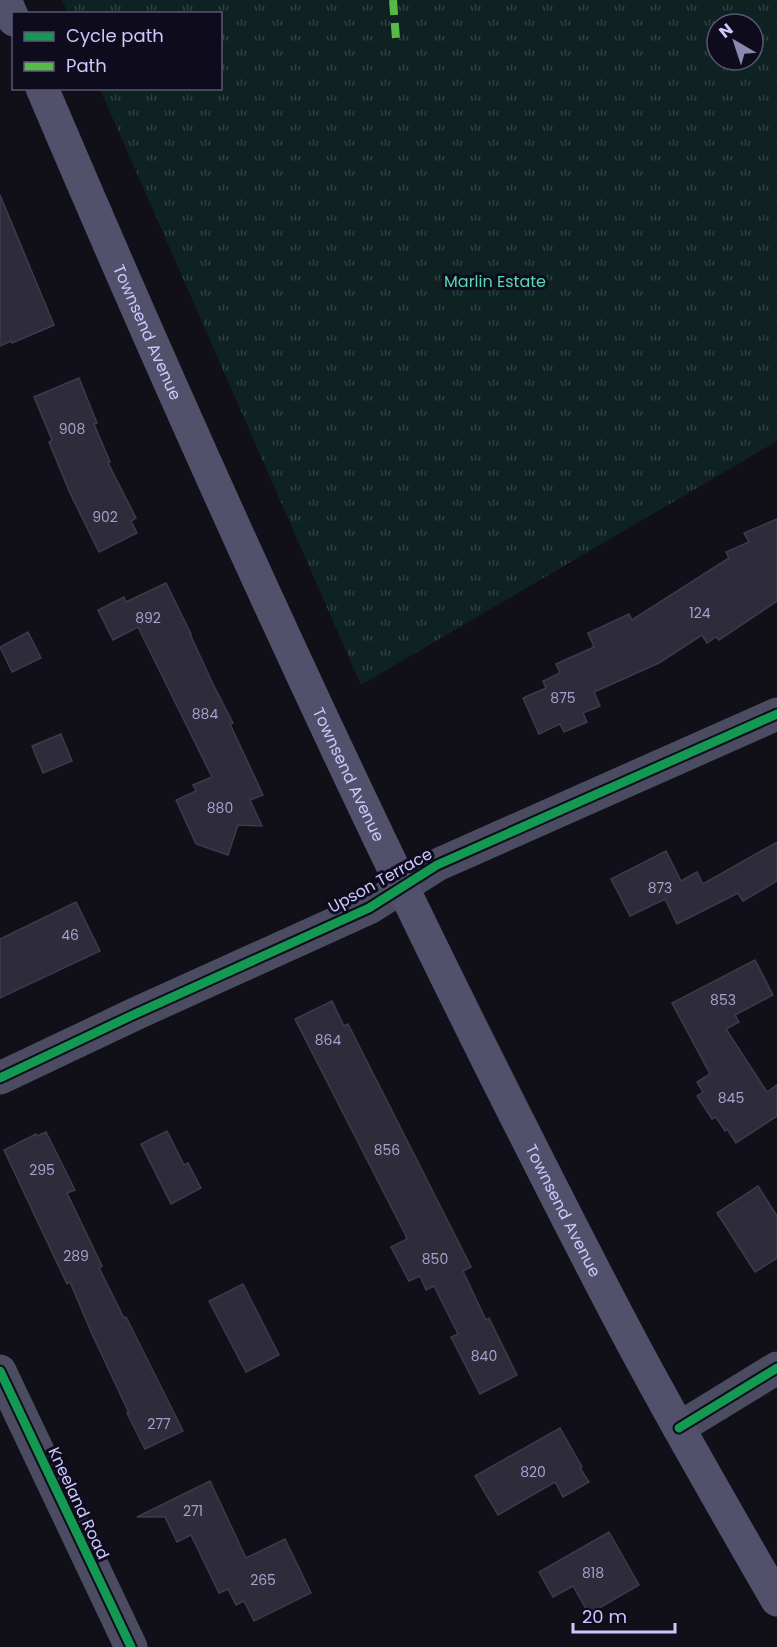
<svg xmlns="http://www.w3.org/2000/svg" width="777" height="1647" viewBox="0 0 777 1647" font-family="Poppins,sans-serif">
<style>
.grass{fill:url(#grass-tufts);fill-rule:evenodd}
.building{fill:#2e2c3b;stroke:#3c3a4c;stroke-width:1.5}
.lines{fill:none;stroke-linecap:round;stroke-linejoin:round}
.minor{stroke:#4b4b61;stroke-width:33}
.secondary{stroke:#52516c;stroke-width:33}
.quiet{stroke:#58b947;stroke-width:8;stroke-dasharray:15 8;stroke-linecap:butt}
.cycleway-casing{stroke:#0e0c1c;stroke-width:13}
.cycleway{stroke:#139951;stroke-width:9}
.labels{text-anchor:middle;stroke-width:6;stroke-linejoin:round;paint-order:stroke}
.number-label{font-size:14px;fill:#a4a1cc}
.park-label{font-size:16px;fill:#58d9b2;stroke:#0e0c1c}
.street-label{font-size:16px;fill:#ccc8fd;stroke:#0e0c1c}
</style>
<defs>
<pattern id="grass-tufts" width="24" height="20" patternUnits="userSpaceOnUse" patternTransform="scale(1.5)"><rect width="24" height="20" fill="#0f2222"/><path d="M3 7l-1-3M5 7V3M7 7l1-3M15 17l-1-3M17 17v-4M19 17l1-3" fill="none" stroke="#314143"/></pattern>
</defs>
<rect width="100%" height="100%" fill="#111018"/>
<path class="grass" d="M62,0H777V441L361,685L100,89L220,88V14L68,13ZM717,24H753V60H717Z"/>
<g class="building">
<path d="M0,195L54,325L12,343L11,341L0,346Z"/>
<path d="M79,378L97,423L94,424L110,462L108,463L136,518L131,521L137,533L99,552L70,493L49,442L52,440L34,397Z"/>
<path d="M777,519V601L719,640L716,637L707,643L702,635L659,663L594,692L600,706L583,713L587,722L564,732L560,724L539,734L523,698L546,688L543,681L560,673L556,664L594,647L588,633L629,614L632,620L729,558L726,552L749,542L744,533Z"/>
<path d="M166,583L191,634H190L212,682L233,723L230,724L263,795L250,800L262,826L238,825L228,855L196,844L176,800L196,791L193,785L212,777L138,627L113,640L98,610L124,597L126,602Z"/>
<path d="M28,632L41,658L12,672L0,647Z"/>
<path d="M61,734L72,761L43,773L32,746Z"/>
<path d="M777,842V881L743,901L738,893L677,924L665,899L630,916L611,879L666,851L681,881L697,872L703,884Z"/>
<path d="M76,902L100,951L0,998V939Z"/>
<path d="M755,960L773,995L735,1015L739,1022L726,1029L767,1092L777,1085V1116L736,1143L727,1129L725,1131L716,1117L712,1119L697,1096L703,1092L697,1082L710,1074L672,1003Z"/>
<path d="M332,1001L344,1026L348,1024L471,1267L463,1271L486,1320L489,1318L517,1375L480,1394L451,1337L458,1334L434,1286L426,1290L420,1276L409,1281L391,1247L407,1239L405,1234L295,1019Z"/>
<path d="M167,1131L184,1165L188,1163L201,1188L171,1204L141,1144Z"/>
<path d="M46,1132L75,1190L67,1193L102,1266L99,1268L124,1318L126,1317L183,1431L145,1449L127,1413H129L92,1334L70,1282L67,1284L4,1150L36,1134L37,1136Z"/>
<path d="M758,1186L777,1216V1258L755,1272L717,1213Z"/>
<path d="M243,1284L279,1355L246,1372L209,1301Z"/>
<path d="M560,1428L582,1467L580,1468L589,1482L563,1497L555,1482L498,1515L475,1476Z"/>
<path d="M210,1481L246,1558L285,1539L311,1593L254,1621L244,1601L236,1605L228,1589L219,1593L191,1535L177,1542L165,1517H137Z"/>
<path d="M609,1532L639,1585L589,1614L573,1586L553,1597L539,1572Z"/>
</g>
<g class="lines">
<g class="minor">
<path d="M0,1078L135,1014L369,908L437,865L777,714"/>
<path d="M0,1371L131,1647"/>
<path d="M679,1428L777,1368"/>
</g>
<g class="secondary">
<path d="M5,0L14,20"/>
<path id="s1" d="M42,88C181,415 327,739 486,1057C535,1155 584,1253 636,1350C681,1434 729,1517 777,1600"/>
</g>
<path class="quiet" d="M393,0L396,39"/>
<defs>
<g id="cycleway">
<path d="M0,1078L135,1014L369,908L437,865L777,714"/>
<path d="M0,1371L131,1647"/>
<path d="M679,1428L777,1368"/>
</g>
</defs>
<use href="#cycleway" class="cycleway-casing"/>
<use href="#cycleway" class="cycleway"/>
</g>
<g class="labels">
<g class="number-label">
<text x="72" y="434">908</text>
<text x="105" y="522">902</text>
<text x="700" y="618">124</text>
<text x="148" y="623">892</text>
<text x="563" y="703">875</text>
<text x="205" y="719">884</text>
<text x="220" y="813">880</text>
<text x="660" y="893">873</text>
<text x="70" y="940">46</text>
<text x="723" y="1005">853</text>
<text x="328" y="1045">864</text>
<text x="731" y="1103">845</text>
<text x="387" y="1155">856</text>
<text x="42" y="1175">295</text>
<text x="76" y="1261">289</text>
<text x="435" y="1264">850</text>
<text x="484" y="1361">840</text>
<text x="159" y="1429">277</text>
<text x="533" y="1477">820</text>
<text x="193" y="1516">271</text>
<text x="593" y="1578">818</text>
<text x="263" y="1585">265</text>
</g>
<g class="park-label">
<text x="495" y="287">Marlin Estate</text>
</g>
<g class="street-label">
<text dy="6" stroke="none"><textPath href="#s1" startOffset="266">Townsend Avenue</textPath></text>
<text dy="6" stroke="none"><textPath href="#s1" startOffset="752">Townsend Avenue</textPath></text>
<text transform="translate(380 880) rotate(-29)" y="6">Upson Terrace</text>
<text dy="6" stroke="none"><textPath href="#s1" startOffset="1238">Townsend Avenue</textPath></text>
<text transform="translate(79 1503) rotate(65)" y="6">Kneeland Road</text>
</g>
</g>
<rect x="12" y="12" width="210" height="78" fill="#0e0c1c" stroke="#5a5776" stroke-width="1.5"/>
<rect x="24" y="32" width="30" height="9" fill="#139951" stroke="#5a5776" stroke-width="1.5"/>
<text x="66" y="42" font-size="18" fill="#ccc8fd">Cycle path</text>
<rect x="24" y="62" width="30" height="9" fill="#58b947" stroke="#5a5776" stroke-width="1.5"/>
<text x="66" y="72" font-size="18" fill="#ccc8fd">Path</text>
<g transform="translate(735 42) rotate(321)"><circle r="28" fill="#0e0c1c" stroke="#5a5776" stroke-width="1.5"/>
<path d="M0-4.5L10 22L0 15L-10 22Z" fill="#8b88ad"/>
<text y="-9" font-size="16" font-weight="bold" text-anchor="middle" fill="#ccc8fd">N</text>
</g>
<path d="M573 1623v9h102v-9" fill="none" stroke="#ccc8fd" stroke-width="3"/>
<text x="582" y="1623" font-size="18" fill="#ccc8fd" stroke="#0e0c1c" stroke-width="4.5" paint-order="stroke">20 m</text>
</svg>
